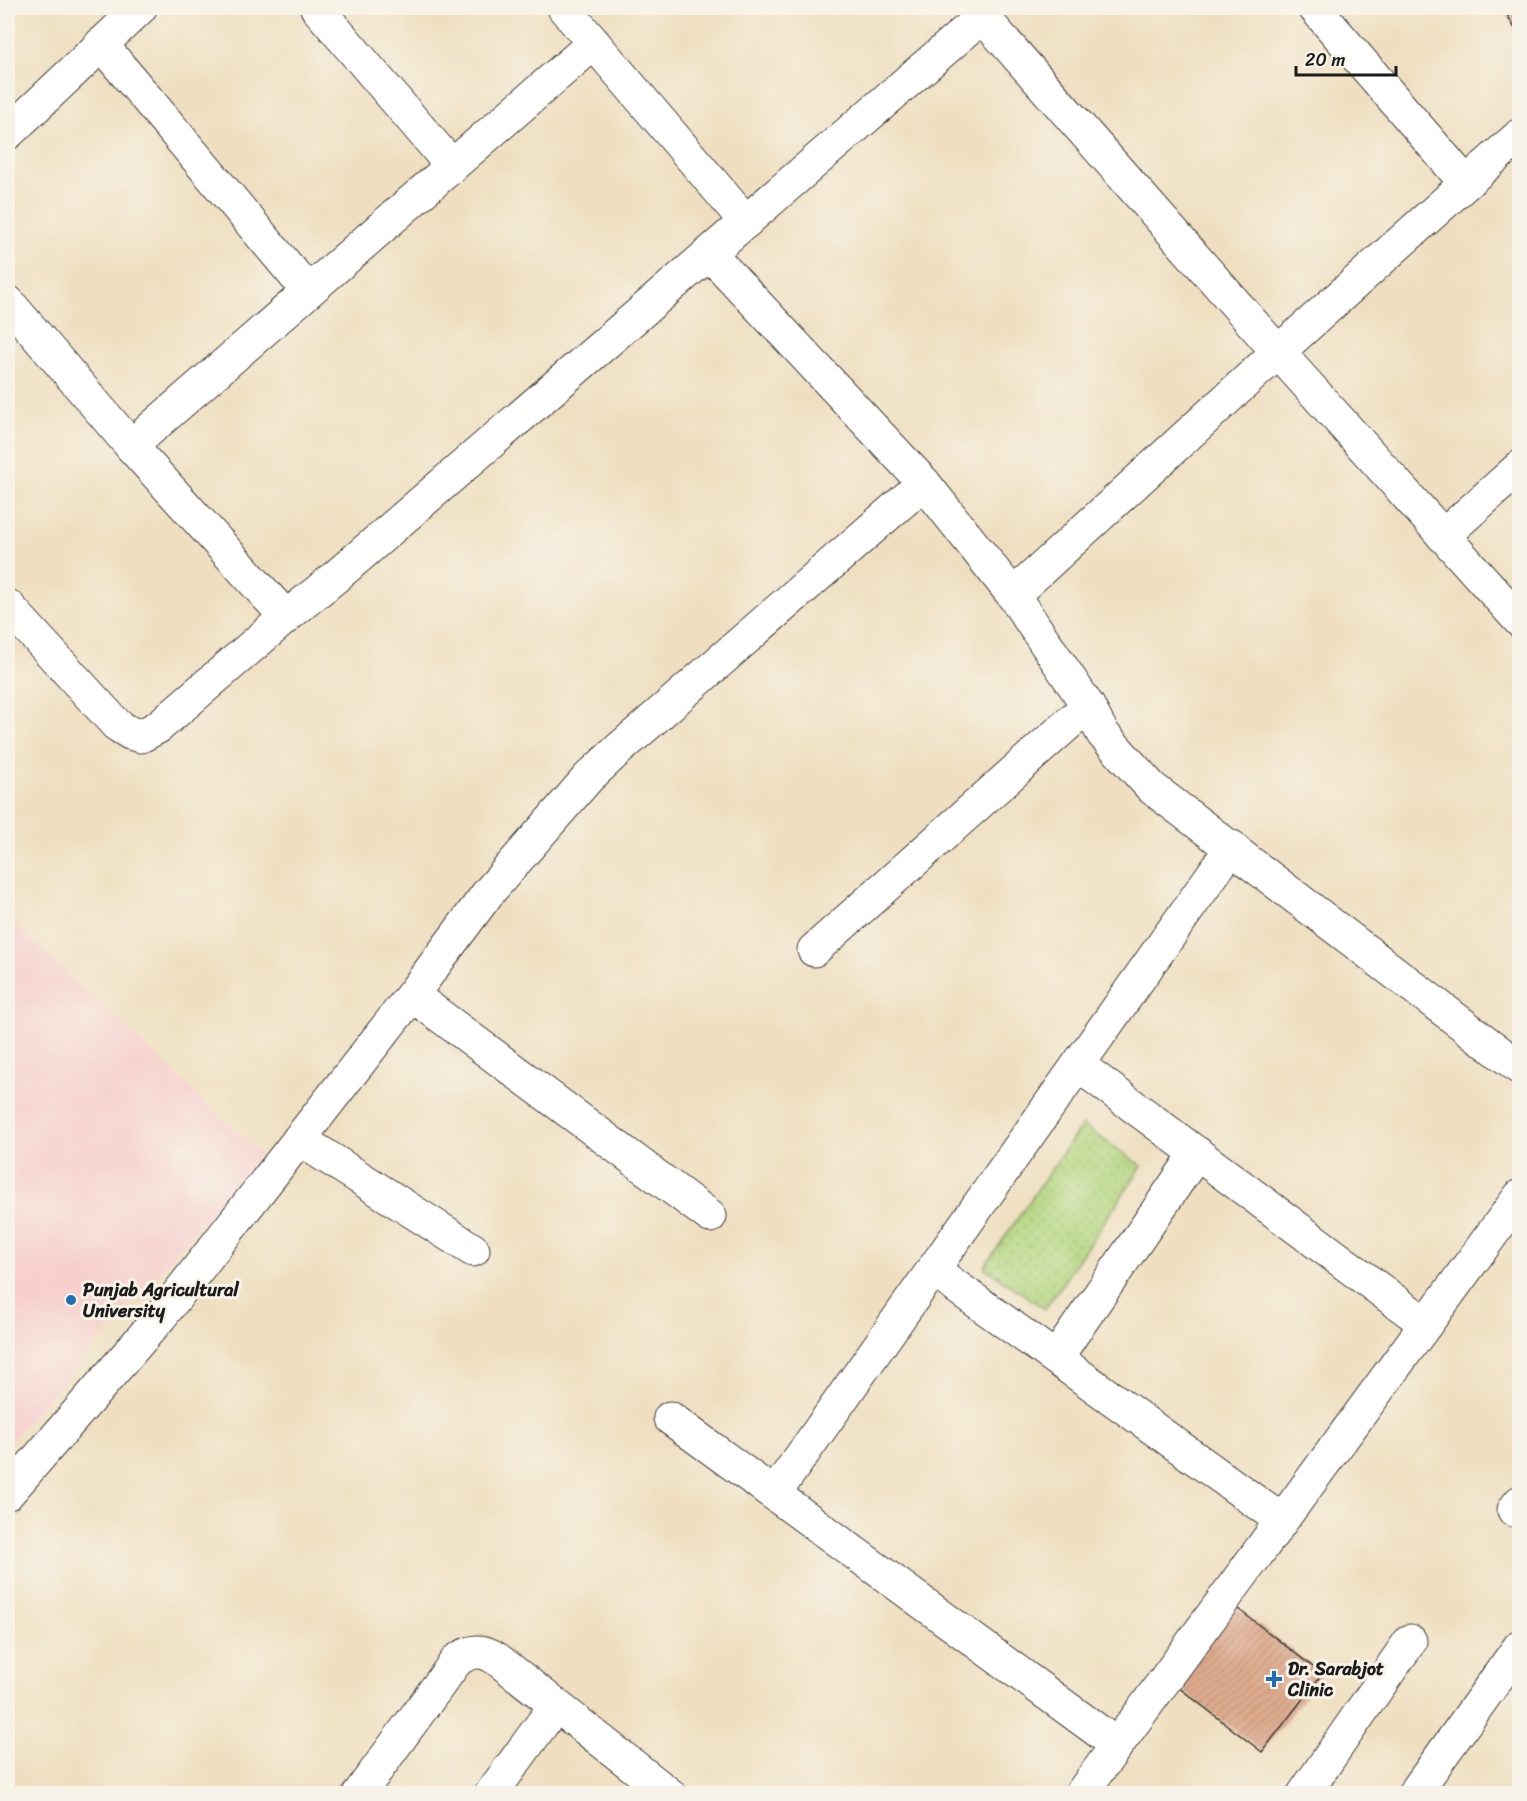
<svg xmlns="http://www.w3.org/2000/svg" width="1527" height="1801" viewBox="0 0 1527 1801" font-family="Sriracha,sans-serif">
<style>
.built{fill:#f7d0ce}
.grass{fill:url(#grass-dots);stroke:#67784d;stroke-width:1.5}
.building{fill:url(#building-hatch)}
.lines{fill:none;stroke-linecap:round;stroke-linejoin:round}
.minor-casing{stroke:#3c3935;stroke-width:35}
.minor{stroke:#fff;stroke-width:33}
.poi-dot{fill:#1f6fb2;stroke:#f7f3e8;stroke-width:2}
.labels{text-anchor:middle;stroke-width:6;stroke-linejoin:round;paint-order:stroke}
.poi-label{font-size:18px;font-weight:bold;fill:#1c1c1c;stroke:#f7f3e8;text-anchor:start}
</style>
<defs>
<pattern id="grass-dots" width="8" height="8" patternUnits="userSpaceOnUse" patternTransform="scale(1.5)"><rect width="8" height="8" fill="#b2d57e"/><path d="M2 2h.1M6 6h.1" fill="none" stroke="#98b66c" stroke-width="1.8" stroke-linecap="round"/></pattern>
<pattern id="building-hatch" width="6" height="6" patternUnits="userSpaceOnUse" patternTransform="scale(1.5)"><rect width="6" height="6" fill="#deaa8d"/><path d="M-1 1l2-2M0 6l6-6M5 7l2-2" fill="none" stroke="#be9279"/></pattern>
</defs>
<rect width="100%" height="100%" fill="#f7f3e8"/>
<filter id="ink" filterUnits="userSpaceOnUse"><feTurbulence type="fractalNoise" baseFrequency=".0167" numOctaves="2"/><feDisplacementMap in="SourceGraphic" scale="12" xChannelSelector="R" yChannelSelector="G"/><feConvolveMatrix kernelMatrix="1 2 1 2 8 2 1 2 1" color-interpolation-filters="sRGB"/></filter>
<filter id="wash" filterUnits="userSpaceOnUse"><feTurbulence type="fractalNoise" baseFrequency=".008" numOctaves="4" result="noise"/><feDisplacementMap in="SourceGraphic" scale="24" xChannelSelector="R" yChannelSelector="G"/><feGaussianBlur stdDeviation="1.35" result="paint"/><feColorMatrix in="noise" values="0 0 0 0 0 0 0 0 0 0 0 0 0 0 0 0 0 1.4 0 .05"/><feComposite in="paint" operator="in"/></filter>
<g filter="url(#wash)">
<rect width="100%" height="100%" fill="#efdfc0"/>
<path class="built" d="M8,919L261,1155L8,1444Z"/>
<path class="grass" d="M1082,1125L1142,1166L1045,1309L984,1267Z"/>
<g id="blocks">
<g class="building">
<path d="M1503,8H1520V37Z"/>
<path d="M1233,1605L1322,1674L1262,1752L1173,1683Z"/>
</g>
</g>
</g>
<g filter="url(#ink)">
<use href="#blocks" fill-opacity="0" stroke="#3c3935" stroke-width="1.5"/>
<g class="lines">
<defs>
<g id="minor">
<path d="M564,8L746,222"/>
<path d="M975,8L1278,352L1520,621"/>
<path d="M1315,8L1465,182"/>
<path d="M101,44L308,291"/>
<path d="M8,133L140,8"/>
<path d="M452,166L594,43"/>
<path d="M710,254L924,483L1013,595L1088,706L1103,734L1152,788L1520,1068"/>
<path d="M8,302L131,446L286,617L333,579L982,17"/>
<path d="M131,446L452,166L317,8"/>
<path d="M1443,536L1520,467"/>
<path d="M1013,595L1278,352L1520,135"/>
<path d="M8,606L117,725L130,733L141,736L158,727L286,617"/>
<path d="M814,950L1088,706"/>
<path d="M412,995L710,1216"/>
<path d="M1078,1065L1426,1324"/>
<path d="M299,1139L473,1250"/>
<path d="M933,1270L1281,1520"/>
<path d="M1056,1358L1197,1153"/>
<path d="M670,1418L1116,1744"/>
<path d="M8,1493L161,1316L412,995L488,893L588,778L618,750L924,483"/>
<path d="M775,1493L1232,847"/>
<path d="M1514,1510L1520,1502"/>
<path d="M359,1794L457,1660C472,1650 482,1649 497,1659L669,1794"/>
<path d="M491,1794L556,1705"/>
<path d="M1081,1794L1520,1196"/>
<path d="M1304,1794L1410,1641"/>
<path d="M1414,1794L1520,1646"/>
</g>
</defs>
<use href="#minor" class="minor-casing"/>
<use href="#minor" class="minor"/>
</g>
</g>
<g class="poi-dot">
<circle cx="71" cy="1300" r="6"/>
<path d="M1271 1670h6v6h6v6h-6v6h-6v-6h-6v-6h6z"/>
</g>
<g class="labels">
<g class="poi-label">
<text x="83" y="1296">Punjab Agricultural<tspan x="83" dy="21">University</tspan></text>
<text x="1288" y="1675">Dr. Sarabjot<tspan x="1288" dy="21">Clinic</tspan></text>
</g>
</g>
<rect width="1527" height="1801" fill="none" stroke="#f7f3e8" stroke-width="30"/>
<path d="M1296 66v9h100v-9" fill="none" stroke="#1c1c1c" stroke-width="3"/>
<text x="1305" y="66" font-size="18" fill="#1c1c1c" stroke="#f7f3e8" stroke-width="4.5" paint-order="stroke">20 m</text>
</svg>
